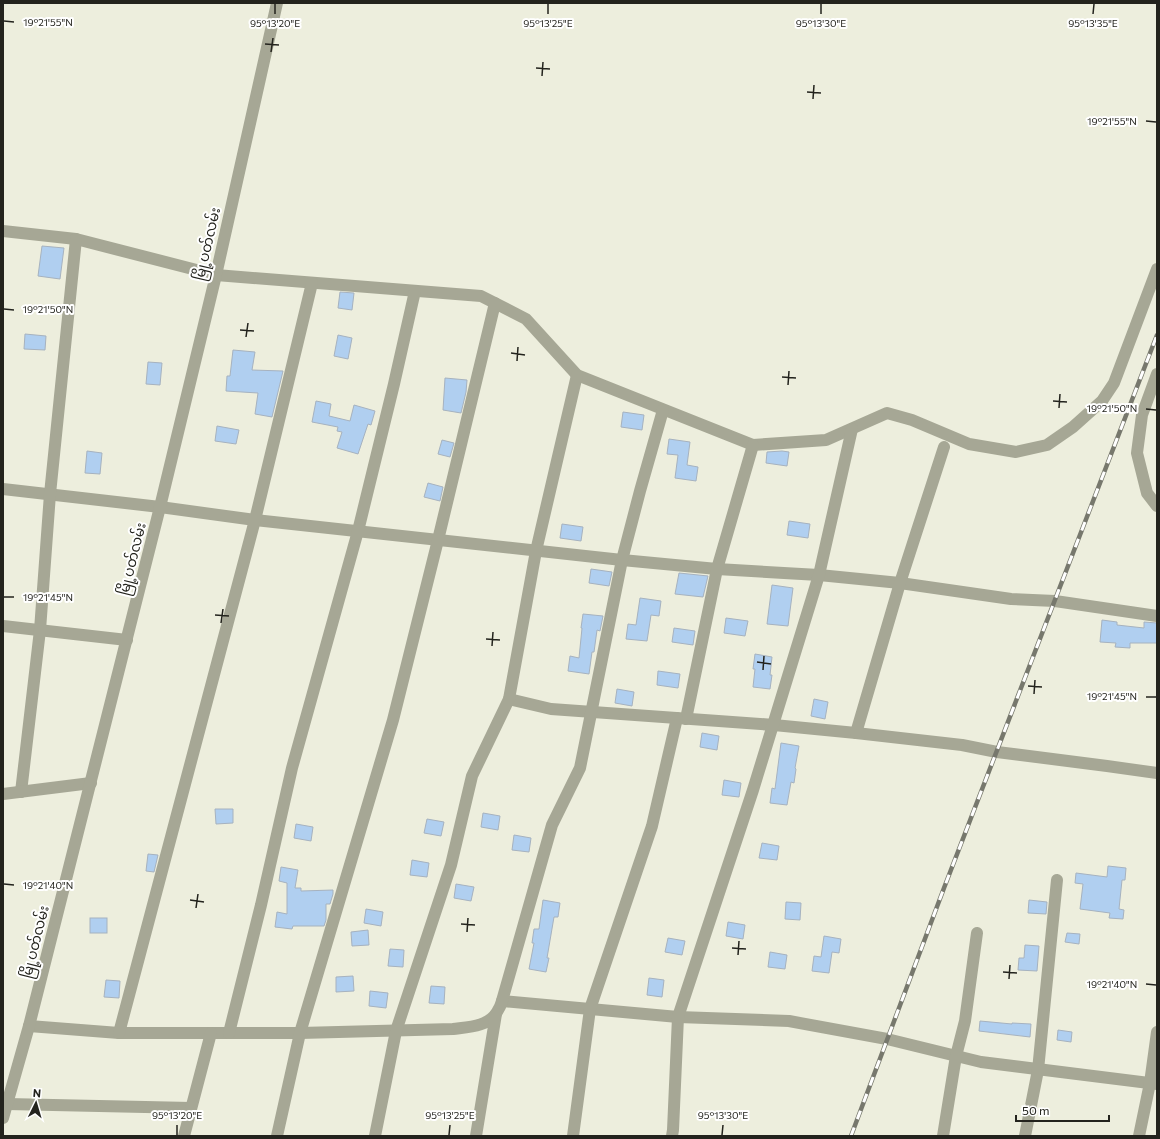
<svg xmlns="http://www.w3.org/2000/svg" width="1160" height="1139" viewBox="0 0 1160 1139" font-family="Commissioner,'Noto Sans Myanmar',sans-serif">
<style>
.building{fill:#b0cff0;stroke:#a6b2bf}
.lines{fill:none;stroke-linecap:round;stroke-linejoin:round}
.minor{stroke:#a6a795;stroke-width:12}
.rail-casing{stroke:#77786d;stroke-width:4.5}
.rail{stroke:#fff;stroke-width:3;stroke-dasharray:9;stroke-linecap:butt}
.ticks{fill:none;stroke:#23231d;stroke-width:1.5}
.labels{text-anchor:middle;stroke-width:4;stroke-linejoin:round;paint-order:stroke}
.street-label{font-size:14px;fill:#23231d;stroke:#fff}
.ticks-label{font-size:10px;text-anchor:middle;fill:#23231d;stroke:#fff;stroke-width:4;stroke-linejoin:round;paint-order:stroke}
</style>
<rect width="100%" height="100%" fill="#edeedd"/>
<g class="building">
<path d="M42,246L64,248L60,279L38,276Z"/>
<path d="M340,292L354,293L352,310L338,308Z"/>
<path d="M25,334L46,336L45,350L24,349Z"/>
<path d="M338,335L352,338L348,359L334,356Z"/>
<path d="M233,350L255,352L252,370L283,371L272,417L255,414L258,393L226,391L227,376H230Z"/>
<path d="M148,362L162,363L160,385L146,384Z"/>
<path d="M445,378L467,380L466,392L461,413L443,410Z"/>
<path d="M316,401L331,404L329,416L350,421L354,405L375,411L371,425L368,424L358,454L337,448L342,432L337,431L338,427L312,422Z"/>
<path d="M623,412L644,415L642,430L621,427Z"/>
<path d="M217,426L239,430L236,444L215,441Z"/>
<path d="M669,439L690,442L687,465L698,467L696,481L675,478L678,455L667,454Z"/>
<path d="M442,440L454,443L450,457L438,454Z"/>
<path d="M87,451L102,453L100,474L85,473Z"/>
<path d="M782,451L789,452L787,466L766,463L767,452Z"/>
<path d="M428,483L443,487L440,501L424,497Z"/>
<path d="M789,521L810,524L808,538L787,535Z"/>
<path d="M562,524L583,527L581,541L560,538Z"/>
<path d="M591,569L612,572L609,586L589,583Z"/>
<path d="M679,573L708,576L703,597L675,594Z"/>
<path d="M772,585L793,588L788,626L767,624Z"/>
<path d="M640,598L661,601L659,616L651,615L647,641L626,639L628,624L636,625Z"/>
<path d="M583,614L603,616L600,631L597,630L594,652H592L589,674L568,671L570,656L579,658L582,628H581Z"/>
<path d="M726,618L748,621L745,636L724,633Z"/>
<path d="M1102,620L1117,622V625L1144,628V622L1157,623V643H1130V648L1115,647L1116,643L1100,642Z"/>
<path d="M674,628L695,631L693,645L672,642Z"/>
<path d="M755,654L772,657L770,675H772L770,689L753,687L755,669H753Z"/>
<path d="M658,671L680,674L678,688L657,685Z"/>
<path d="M617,689L634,692L632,706L615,703Z"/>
<path d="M814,699L828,702L825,719L811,716Z"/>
<path d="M702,733L719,736L717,750L700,747Z"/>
<path d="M781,743L799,746L795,768L796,769L794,783L791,782L787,805L770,803L772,788L775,789Z"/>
<path d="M724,780L741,783L739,797L722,795Z"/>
<path d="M215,809H233V823L216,824Z"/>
<path d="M483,813L500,816L498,830L481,827Z"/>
<path d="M427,819L444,822L441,836L424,833Z"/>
<path d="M296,824L313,827L311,841L294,838Z"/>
<path d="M514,835L531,838L529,852L512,850Z"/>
<path d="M762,843L779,846L777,860L759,858Z"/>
<path d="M148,854L158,855L154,872L146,871Z"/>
<path d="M412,860L429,863L427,877L410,875Z"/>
<path d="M1108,866L1126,868L1125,880H1122L1119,909L1124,910L1123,919L1109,918L1110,913L1080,909L1083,884L1075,883L1076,873L1107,877Z"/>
<path d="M281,867L298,870L295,888H301V891L333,890V894L330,904H326V920L324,926H293L292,929L275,927L277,912L287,914V883L279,881Z"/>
<path d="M456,884L474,887L471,901L454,898Z"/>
<path d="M543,900L560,903L558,917H554L547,958H549L546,972L529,969L534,943H532L534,929H539Z"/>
<path d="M1029,900L1047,902L1046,914L1028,913Z"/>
<path d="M786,902L801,903L800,920L785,919Z"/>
<path d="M366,909L383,912L381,926L364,923Z"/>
<rect x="90" y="918" width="17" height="15"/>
<path d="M728,922L745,925L743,939L726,936Z"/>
<path d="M368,930L369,945L352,946L351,932Z"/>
<path d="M1067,933L1080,934L1079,944L1065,942Z"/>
<path d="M824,936L841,939L839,953L832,952L829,973L812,971L814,956L821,957Z"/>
<path d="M668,938L685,941L682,955L665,952Z"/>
<path d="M1025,945L1039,946L1037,971L1018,970L1019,958H1024Z"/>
<path d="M390,949L404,950L403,967L388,966Z"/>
<path d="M770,952L787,955L785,969L768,967Z"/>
<path d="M353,976L354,991L336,992V977Z"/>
<path d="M649,978L664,980L662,997L647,995Z"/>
<path d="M106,980L120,981L119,998L104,997Z"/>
<path d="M431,986L445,987L444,1004L429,1003Z"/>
<path d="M370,991L388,993L386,1008L369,1006Z"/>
<path d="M980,1021L1012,1024V1023L1031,1024L1030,1037L979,1031Z"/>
<path d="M1058,1030L1072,1032L1071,1042L1057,1040Z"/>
</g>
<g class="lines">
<g class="minor">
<path d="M3,231L76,239L216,275L481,296L526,319L577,375L753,445L826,440L887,413L912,420L969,444L1016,452L1047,445L1073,427L1102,401L1114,383L1157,269"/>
<path d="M1157,374L1142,415L1137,453L1147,493L1157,506"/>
<path d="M3,489L160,507L255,520L622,560L717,569L819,575L900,583L1011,599L1055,601L1157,616"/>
<path d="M3,626L127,640"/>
<path d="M509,699L551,709L774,725L856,733L962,745L997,752L1107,766L1157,773"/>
<path d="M686,719L717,569L753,445"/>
<path d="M856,733L900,583L944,447"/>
<path d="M21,792L40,630L50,494L76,239"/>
<path d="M3,794L91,783"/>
<path d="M502,1001L678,1017L789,1021L887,1039L981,1062L1157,1084"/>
<path d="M29,1026L119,1033H300L453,1029C468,1027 488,1027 497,1012C499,1009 501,1005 502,1001L552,825L580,768L622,560L640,491L663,410"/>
<path d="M119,1033L255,520L312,283"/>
<path d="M229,1033L261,905L292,768L358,531L394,384L415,291"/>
<path d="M7,1104L191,1108"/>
<path d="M3,1118L29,1026L160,507L216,275L277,3"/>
<path d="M184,1136L211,1033"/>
<path d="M277,1136L300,1033L393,720L438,540L495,303"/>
<path d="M375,1136L396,1031L451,865L472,776L509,699L536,551L577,375"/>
<path d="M476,1136L496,1014"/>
<path d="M573,1136L590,1009L652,826L677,718"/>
<path d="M672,1136L673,1130L678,1017L753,790L819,575L852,429"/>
<path d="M943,1136L956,1056L965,1021L977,933"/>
<path d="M1025,1136L1038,1070L1057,880"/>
<path d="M1139,1136L1150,1083L1157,1032"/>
</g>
<defs>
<path id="rail" d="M851,1136L944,888L1157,335"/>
</defs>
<use href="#rail" class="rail-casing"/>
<use href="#rail" class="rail"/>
</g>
<path class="ticks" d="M275,14V4M548,14V4M821,14V4M1093,14L1094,4M4,21L14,22M265,44L279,45M271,52L273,38M536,68L550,69M542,76L543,62M807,92L821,93M813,99L814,85M1146,121L1156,122M4,309L14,310M240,330L254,331M246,337L248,323M511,353L525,355M517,361L518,347M782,377L796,378M788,385L789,371M1053,401L1067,402M1059,408L1060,394M1146,409L1156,410M4,597H14M215,615L229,616M221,623L223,609M486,639L500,640M492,646L493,632M757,662L771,664M763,670L764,656M1028,686L1042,687M1034,694L1035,680M1146,697H1156M4,884L14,885M190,900L204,902M196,908L198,894M461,924L475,925M467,932L468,918M732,948L746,949M738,955L739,941M1003,972L1017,973M1009,979L1010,965M1146,984L1156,985M177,1135V1125M449,1135L450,1125M722,1135L723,1125"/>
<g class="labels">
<g class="street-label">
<text transform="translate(207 244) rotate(-77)" y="5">မြို့ပတ်လမ်း</text>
<text transform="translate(132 559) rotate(-76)" y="5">မြို့ပတ်လမ်း</text>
<text transform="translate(35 942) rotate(-76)" y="5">မြို့ပတ်လမ်း</text>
</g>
</g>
<g class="ticks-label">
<text x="48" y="26">19°21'55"N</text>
<text x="275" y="27">95°13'20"E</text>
<text x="548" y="27">95°13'25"E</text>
<text x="821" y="27">95°13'30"E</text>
<text x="1093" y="27">95°13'35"E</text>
<text x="1112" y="125">19°21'55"N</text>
<text x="48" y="313">19°21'50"N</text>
<text x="1112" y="412">19°21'50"N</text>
<text x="48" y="601">19°21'45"N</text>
<text x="1112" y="700">19°21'45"N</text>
<text x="48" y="889">19°21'40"N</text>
<text x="1112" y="988">19°21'40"N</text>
<text x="177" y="1119">95°13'20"E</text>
<text x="450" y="1119">95°13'25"E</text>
<text x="723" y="1119">95°13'30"E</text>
</g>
<rect width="1160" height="1139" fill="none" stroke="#23231d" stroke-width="8"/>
<g transform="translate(36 1103) rotate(5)" stroke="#ffffff" stroke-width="3" paint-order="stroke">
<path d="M0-3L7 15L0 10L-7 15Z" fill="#23231d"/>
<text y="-6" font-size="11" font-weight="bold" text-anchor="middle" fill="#23231d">N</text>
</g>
<path d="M1016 1115v6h93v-6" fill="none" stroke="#23231d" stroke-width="2"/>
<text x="1022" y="1115" font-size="12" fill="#23231d" stroke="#ffffff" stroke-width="3" paint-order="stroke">50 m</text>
</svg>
